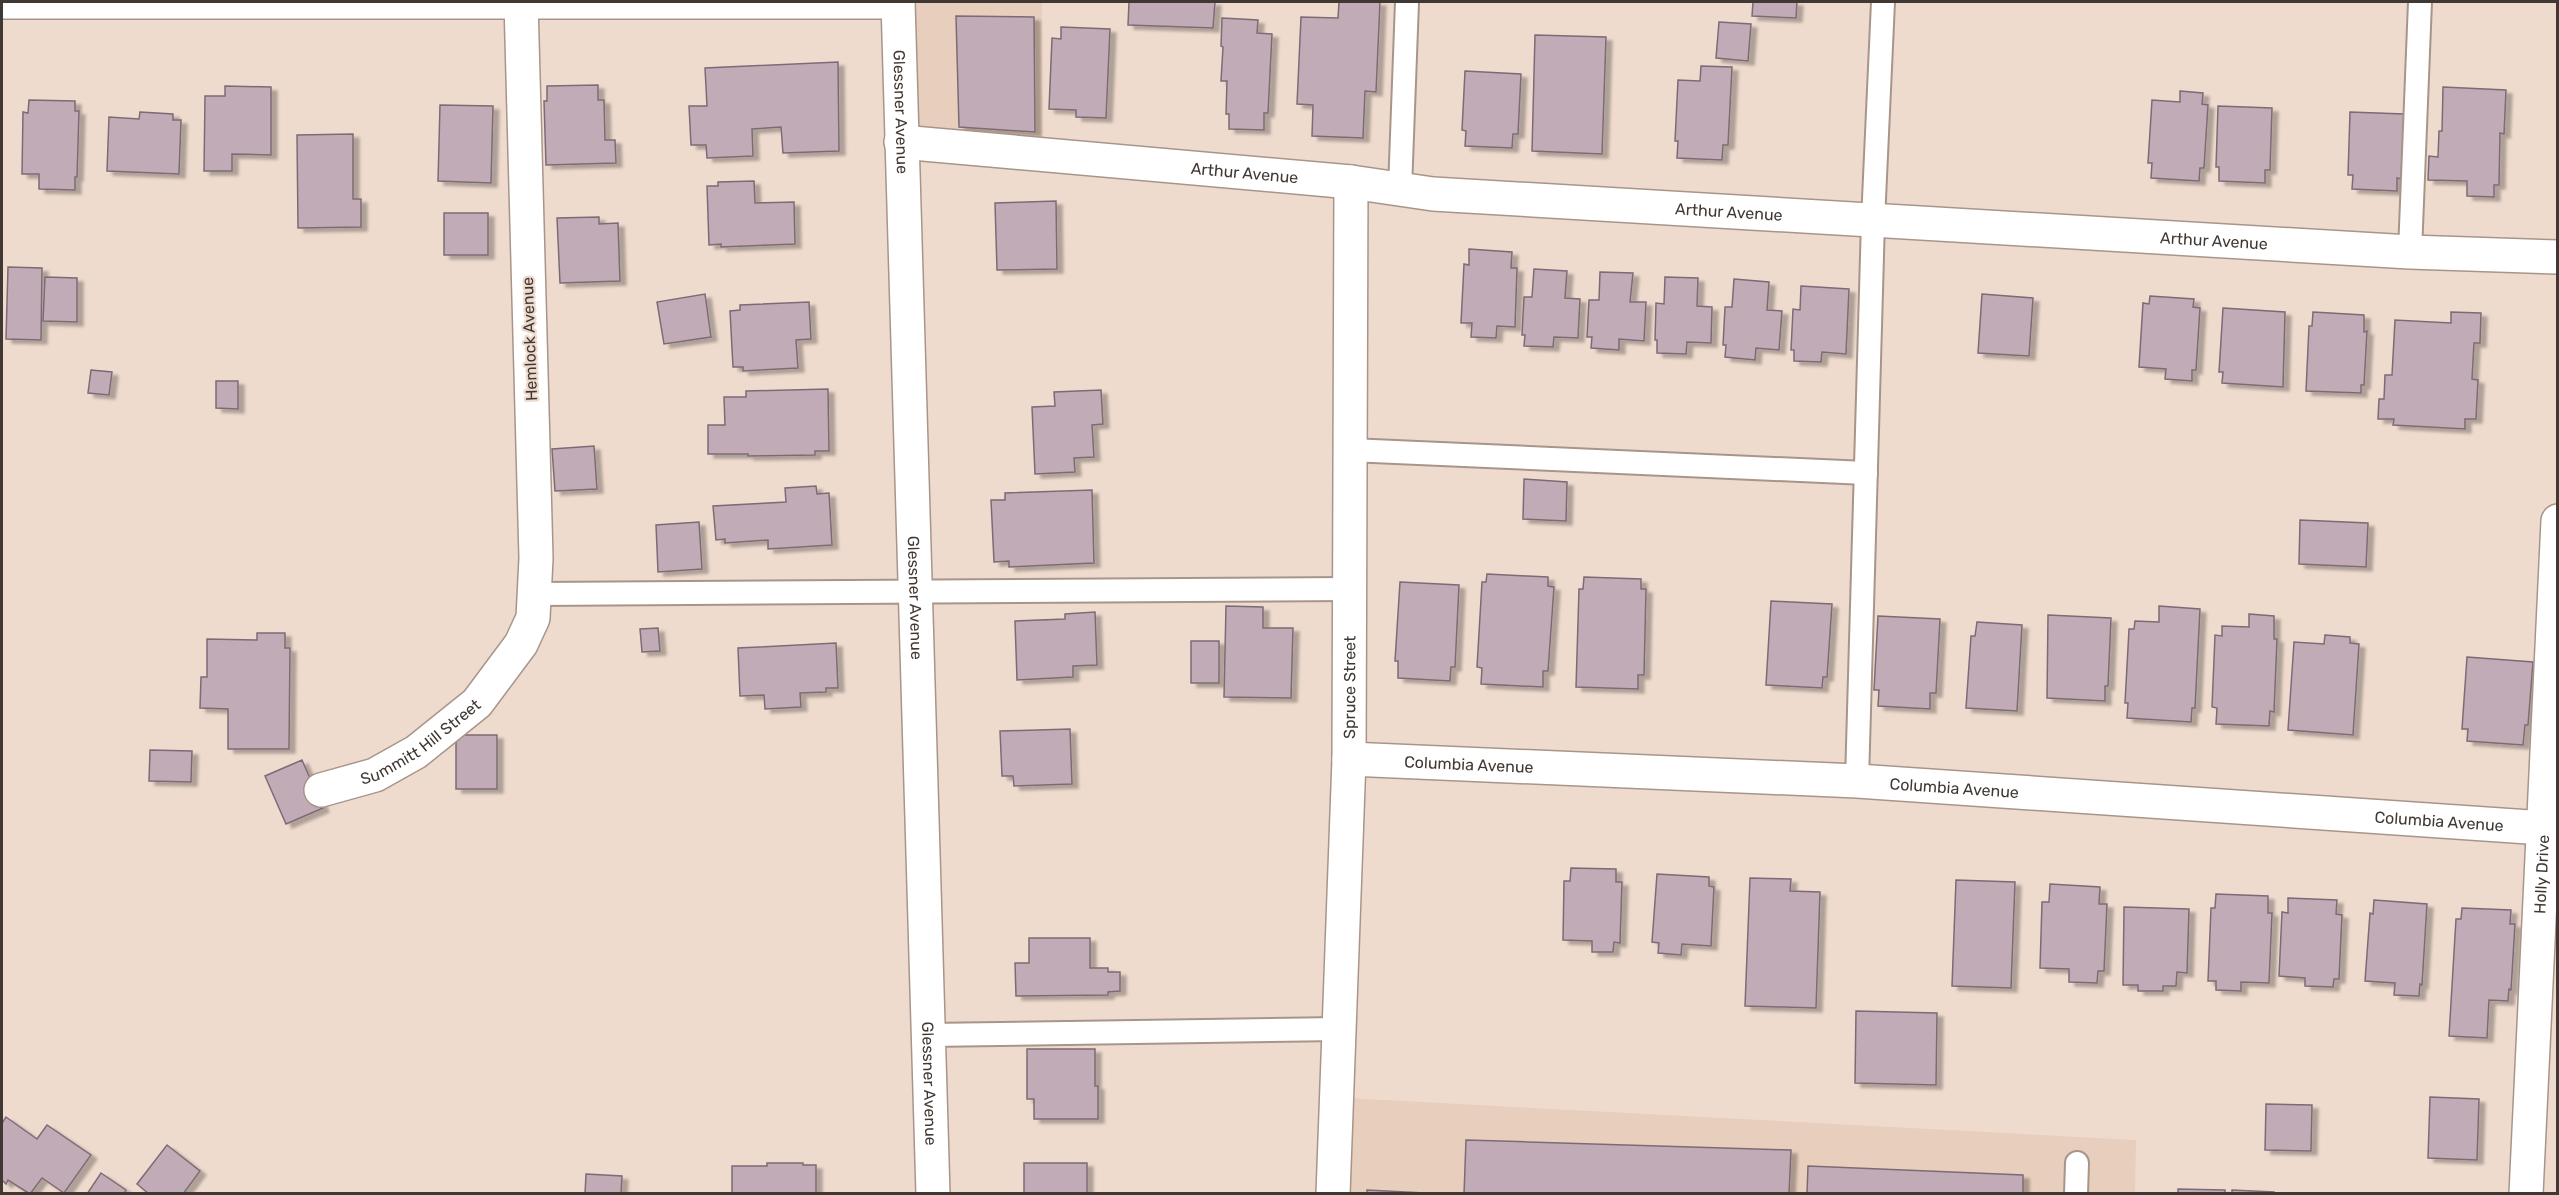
<svg xmlns="http://www.w3.org/2000/svg" width="2559" height="1195" viewBox="0 0 2559 1195" font-family="Rubik,sans-serif">
<style>
.built{fill:#e8cebc}
.building{fill:#c0abb7;stroke:#7e6b75;stroke-width:1.5;filter:url(#shadow)}
.lines{fill:none;stroke-linecap:round;stroke-linejoin:round}
.lane-casing{stroke:#a89589;stroke-width:26}
.street-casing{stroke:#a89589;stroke-width:36}
.secondary-casing{stroke:#a89589;stroke-width:36}
.lane{stroke:#fff;stroke-width:22}
.street{stroke:#fff;stroke-width:33}
.secondary{stroke:#fff;stroke-width:33}
.labels{text-anchor:middle;stroke-width:4.5;stroke-linejoin:round;paint-order:stroke}
.street-label{font-size:16px;fill:#403833;stroke:#efdbce}
</style>
<defs>
<filter id="shadow"><feDropShadow dx="6" dy="4" stdDeviation="1.5" flood-color="#0004"/></filter>
</defs>
<rect width="100%" height="100%" fill="#efdbce"/>
<g class="built">
<path d="M897,2H1042V159L901,142Z"/>
<path d="M1326,1097L2136,1140L2135,1193L1322,1194Z"/>
</g>
<g class="building">
<path d="M1129,2H1215L1213,28L1128,25Z"/>
<path d="M1339,2H1380L1376,92L1365,91L1363,138L1312,136L1313,105L1297,104L1301,17L1338,18Z"/>
<path d="M1753,2H1797L1796,18L1752,16Z"/>
<path d="M956,16L1034,17L1035,132L959,127Z"/>
<path d="M1222,18L1258,20L1257,33L1272,34L1268,113H1264V130L1229,129V114H1226L1227,81H1221L1223,47L1221,46Z"/>
<path d="M1719,22L1751,24L1748,61L1716,58Z"/>
<path d="M1061,27L1110,29L1106,118L1076,117V110L1049,109L1052,38L1061,39Z"/>
<path d="M1535,35L1606,37L1602,154L1532,151Z"/>
<path d="M838,62L839,151L783,153L781,127L752,129L753,156L707,158L706,145H691L689,106H707L705,68Z"/>
<path d="M1701,66L1732,67L1728,145H1723L1722,160L1677,158L1678,141H1675L1678,80L1700,81Z"/>
<path d="M1465,71L1521,74L1518,134H1513L1512,148L1465,146L1466,131L1462,130Z"/>
<path d="M598,85V100H604L605,140H615L616,163L546,165L544,101H547V86Z"/>
<path d="M225,86L271,87V155L232,154V171H204L205,96H225Z"/>
<path d="M2443,87L2506,90L2504,134L2500,133L2499,185H2494V197L2467,196V181L2428,180L2429,156L2438,157L2439,131H2442Z"/>
<path d="M2180,91L2203,93L2202,104L2208,105L2204,168H2200L2199,181L2151,178L2152,163H2148L2152,100L2180,102Z"/>
<path d="M29,100L75,101V111H79L77,177H75V190L39,189V174H22L23,112L28,113Z"/>
<path d="M440,105L493,106L491,183L438,181Z"/>
<path d="M2218,106L2272,108L2270,170H2265V183L2219,181V167H2216Z"/>
<path d="M140,112L173,114V120H181L179,174L107,171L109,117L139,119Z"/>
<path d="M2350,112L2404,114L2401,179L2397,178V191L2352,189L2353,175H2348Z"/>
<path d="M353,134V199H361V227L298,228L297,135Z"/>
<path d="M754,181L755,203L794,202L795,244L721,247V244L709,245L707,186H718V182Z"/>
<path d="M1056,201L1057,269L997,270L995,203Z"/>
<rect x="444" y="213" width="44" height="42"/>
<path d="M599,217V224L618,223L620,281L560,283L557,218Z"/>
<path d="M1469,249L1512,252L1511,268H1517L1515,327L1497,326L1496,338L1471,337L1472,323H1461L1464,264L1469,265Z"/>
<path d="M8,267L42,268L41,340L6,339Z"/>
<path d="M1534,269L1567,271L1565,298L1580,299L1578,338L1554,337L1553,347L1524,346L1525,335H1522L1524,297H1532Z"/>
<path d="M1600,272L1633,273L1630,302H1646L1644,341L1619,339V350L1591,348L1592,337H1587L1589,300H1599Z"/>
<path d="M45,277L77,278V322L43,321Z"/>
<path d="M1665,277L1698,278L1697,306L1712,307L1711,343L1687,342L1686,354L1657,353V340H1655L1656,303L1664,304Z"/>
<path d="M1734,279L1769,282L1767,310L1782,311L1779,350L1756,348L1755,360L1725,357L1726,345H1723L1725,307H1732Z"/>
<path d="M1801,286L1849,289L1846,354L1822,352L1821,362L1794,361V350H1791L1793,309L1800,310Z"/>
<path d="M705,294L711,337L664,344L657,302Z"/>
<path d="M1982,294L2033,298L2029,356L1978,353Z"/>
<path d="M2150,296L2194,299L2193,307L2200,308L2196,370H2192V381L2165,379L2166,369L2139,367L2143,303L2149,304Z"/>
<path d="M809,302L811,339L796,340L798,368L743,371V367H733L730,311L740,310V305Z"/>
<path d="M2223,308L2285,312L2283,387L2222,383L2223,372H2219Z"/>
<path d="M2313,312L2364,315V332L2367,331L2364,385H2361V393L2306,391L2309,326H2312Z"/>
<path d="M2451,312L2481,313L2480,343H2474L2472,379L2478,380L2476,419H2465V429L2393,425L2394,419H2378L2379,399H2384L2385,375H2392L2395,320L2451,323Z"/>
<path d="M91,370L112,372L109,395L88,393Z"/>
<path d="M216,381H238V409L216,408Z"/>
<path d="M828,389L829,451H815V455L748,456V454H708V425H725L724,397H746V391Z"/>
<path d="M1101,390L1103,424L1092,425L1094,457L1074,458L1075,472L1035,474L1032,407L1055,406L1054,392Z"/>
<path d="M594,446L597,489L555,491L552,449Z"/>
<path d="M1524,479L1567,482L1566,521L1523,519Z"/>
<path d="M816,486L817,494L829,493L832,545L768,549V540L725,543V539L716,540L713,506L786,502L785,488Z"/>
<path d="M1092,490L1094,563L1009,567V561L994,562L991,500H1005V493Z"/>
<path d="M2300,520L2368,523L2366,567L2299,564Z"/>
<path d="M699,522L702,569L658,572L656,525Z"/>
<path d="M1487,574L1548,577V586L1554,587L1548,671H1543V687L1481,684L1482,668L1477,667L1482,582H1486Z"/>
<path d="M1584,577L1641,579V589H1646L1644,675H1638V689L1576,687L1579,589H1583Z"/>
<path d="M1400,582L1459,585L1455,667H1451L1450,681L1398,678V661H1395Z"/>
<path d="M1771,601L1832,604L1827,677H1823L1822,688L1766,685Z"/>
<path d="M1226,606L1263,607V628H1293L1291,698L1224,697Z"/>
<path d="M2159,606L2200,609L2195,708H2192L2191,722L2127,718L2128,703H2125L2129,629H2134L2135,621L2159,622Z"/>
<path d="M1095,612L1097,665L1073,666V677L1017,680L1015,621L1065,619V614Z"/>
<path d="M2249,614L2274,616V639H2277L2274,712L2270,711L2269,726L2216,724L2217,708L2212,707L2215,635L2222,636V626L2249,627Z"/>
<path d="M2048,615L2111,618L2108,686H2105V701L2047,698Z"/>
<path d="M1878,616L1940,619L1936,693H1930V709L1878,706L1879,690H1874Z"/>
<path d="M1977,622L2022,625L2017,711L1966,708L1971,636H1975Z"/>
<path d="M658,628L660,651L642,652L640,629Z"/>
<path d="M257,633H285V648H290L289,749H228V709L200,708L201,677H207V639L257,640Z"/>
<path d="M2325,635L2350,637V643L2359,644L2353,735L2288,730L2294,642L2324,644Z"/>
<rect x="1191" y="641" width="28" height="42"/>
<path d="M836,643L838,688H826V692L800,693L801,707L765,709L764,695L740,696L738,648Z"/>
<path d="M2467,657L2533,662L2528,725H2525L2523,745L2467,741L2468,729H2462Z"/>
<path d="M1070,729L1072,784L1014,786L1013,776H1002L1000,731Z"/>
<rect x="456" y="735" width="41" height="54"/>
<path d="M150,750L192,751L191,782L149,781Z"/>
<path d="M302,760L323,808L286,824L265,776Z"/>
<path d="M1571,868L1616,869V882H1622L1620,943L1614,942L1613,952H1592V941L1563,940L1564,881H1570Z"/>
<path d="M1657,874L1709,877V886L1714,887L1711,946L1682,944L1681,955L1658,953L1659,943L1652,942Z"/>
<path d="M1750,878L1791,879L1790,891L1820,892L1816,1008L1745,1006Z"/>
<path d="M1956,880L2015,882L2011,988L1952,986Z"/>
<path d="M2050,884L2100,887L2099,904H2107L2104,971H2098L2097,983L2069,982V969L2040,968L2042,902H2049Z"/>
<path d="M2216,894L2268,896V913H2272L2269,983L2241,982V991L2216,990V981H2208L2211,908H2215Z"/>
<path d="M2288,898L2337,900L2336,914L2342,915L2339,979H2334L2333,987L2305,986V978L2279,976L2282,912L2288,913Z"/>
<path d="M2374,900L2427,904L2422,985L2420,984L2419,996L2394,995L2395,983L2365,981L2370,913L2373,914Z"/>
<path d="M2124,907L2189,909L2187,973L2177,972L2176,986H2163V991H2138V985H2123Z"/>
<path d="M2462,908L2511,910L2510,924H2515L2511,990L2509,989L2508,1001L2489,1000L2487,1038L2449,1036L2456,919H2461Z"/>
<path d="M1029,938H1090V968H1108V972H1120V991L1108,992V995L1016,996L1015,963H1029Z"/>
<path d="M1856,1011L1937,1013L1936,1085L1855,1083Z"/>
<path d="M1027,1049H1095V1086H1098V1119H1034V1099H1027Z"/>
<path d="M2430,1097L2479,1099L2477,1160L2428,1158Z"/>
<path d="M2266,1104L2312,1105L2311,1151L2265,1150Z"/>
<path d="M6,1117L37,1139L47,1125L91,1155L64,1193L42,1178L30,1194L8,1180L6,1184L2,1180V1123Z"/>
<path d="M1466,1140L1791,1150L1789,1194H1464Z"/>
<path d="M167,1145L200,1171L183,1194H149L137,1184Z"/>
<path d="M767,1163H803V1165H816V1193L823,1194H732V1166H767Z"/>
<rect x="1024" y="1163" width="63" height="31"/>
<path d="M1808,1166L2023,1175V1194H1807Z"/>
<path d="M101,1173L126,1190L124,1194H87Z"/>
<path d="M586,1174L622,1176L621,1194H585Z"/>
<path d="M2178,1189L2225,1190V1194H2178Z"/>
<path d="M1367,1190L1444,1194H1367Z"/>
<path d="M2232,1190L2274,1192V1194H2232Z"/>
</g>
<g class="lines">
<defs>
<g id="lane">
<path d="M1400,189L1407,2"/>
<path d="M2410,252L2420,2"/>
<path d="M1350,450L1866,473"/>
<path d="M536,594L1350,589"/>
<path d="M1857,781L1873,221L1883,2"/>
<path d="M928,1035L1339,1029"/>
<path d="M2076,1194L2077,1163"/>
</g>
<g id="street">
<path id="s1" d="M901,142L1351,182L1433,194L2410,252L2558,257"/>
<path id="s2" d="M1349,759L1857,781L2558,829"/>
<path id="s3" d="M321,790L375,775L416,752L477,703L521,644L533,618L536,558L521,2"/>
<path id="s4" d="M1333,1194L1349,759L1351,182"/>
<path id="s5" d="M2526,1194L2558,521"/>
</g>
<g id="secondary">
<path d="M2,2H898"/>
<path id="s6" d="M898,2L933,1194"/>
</g>
</defs>
<use href="#lane" class="lane-casing"/>
<use href="#street" class="street-casing"/>
<use href="#secondary" class="secondary-casing"/>
<use href="#lane" class="lane"/>
<use href="#street" class="street"/>
<use href="#secondary" class="secondary"/>
</g>
<g class="labels">
<g class="street-label">
<text dy="6" stroke="none"><textPath href="#s6" startOffset="110">Glessner Avenue</textPath></text>
<text dy="6" stroke="none"><textPath href="#s1" startOffset="345">Arthur Avenue</textPath></text>
<text dy="6" stroke="none"><textPath href="#s1" startOffset="831">Arthur Avenue</textPath></text>
<text dy="6" stroke="none"><textPath href="#s1" startOffset="1317">Arthur Avenue</textPath></text>
<text transform="translate(529 339) rotate(-92)" y="6">Hemlock Avenue</text>
<text dy="6" stroke="none"><textPath href="#s6" startOffset="596">Glessner Avenue</textPath></text>
<text dy="6" stroke="none"><textPath href="#s4" startOffset="507">Spruce Street</textPath></text>
<text dy="6" stroke="none"><textPath href="#s3" startOffset="112">Summitt Hill Street</textPath></text>
<text dy="6" stroke="none"><textPath href="#s2" startOffset="120">Columbia Avenue</textPath></text>
<text dy="6" stroke="none"><textPath href="#s2" startOffset="606">Columbia Avenue</textPath></text>
<text dy="6" stroke="none"><textPath href="#s2" startOffset="1092">Columbia Avenue</textPath></text>
<text dy="6" stroke="none"><textPath href="#s5" startOffset="320">Holly Drive</textPath></text>
<text dy="6" stroke="none"><textPath href="#s6" startOffset="1082">Glessner Avenue</textPath></text>
</g>
</g>
<rect width="2559" height="1195" fill="none" stroke="#403833" stroke-width="6"/>
</svg>
